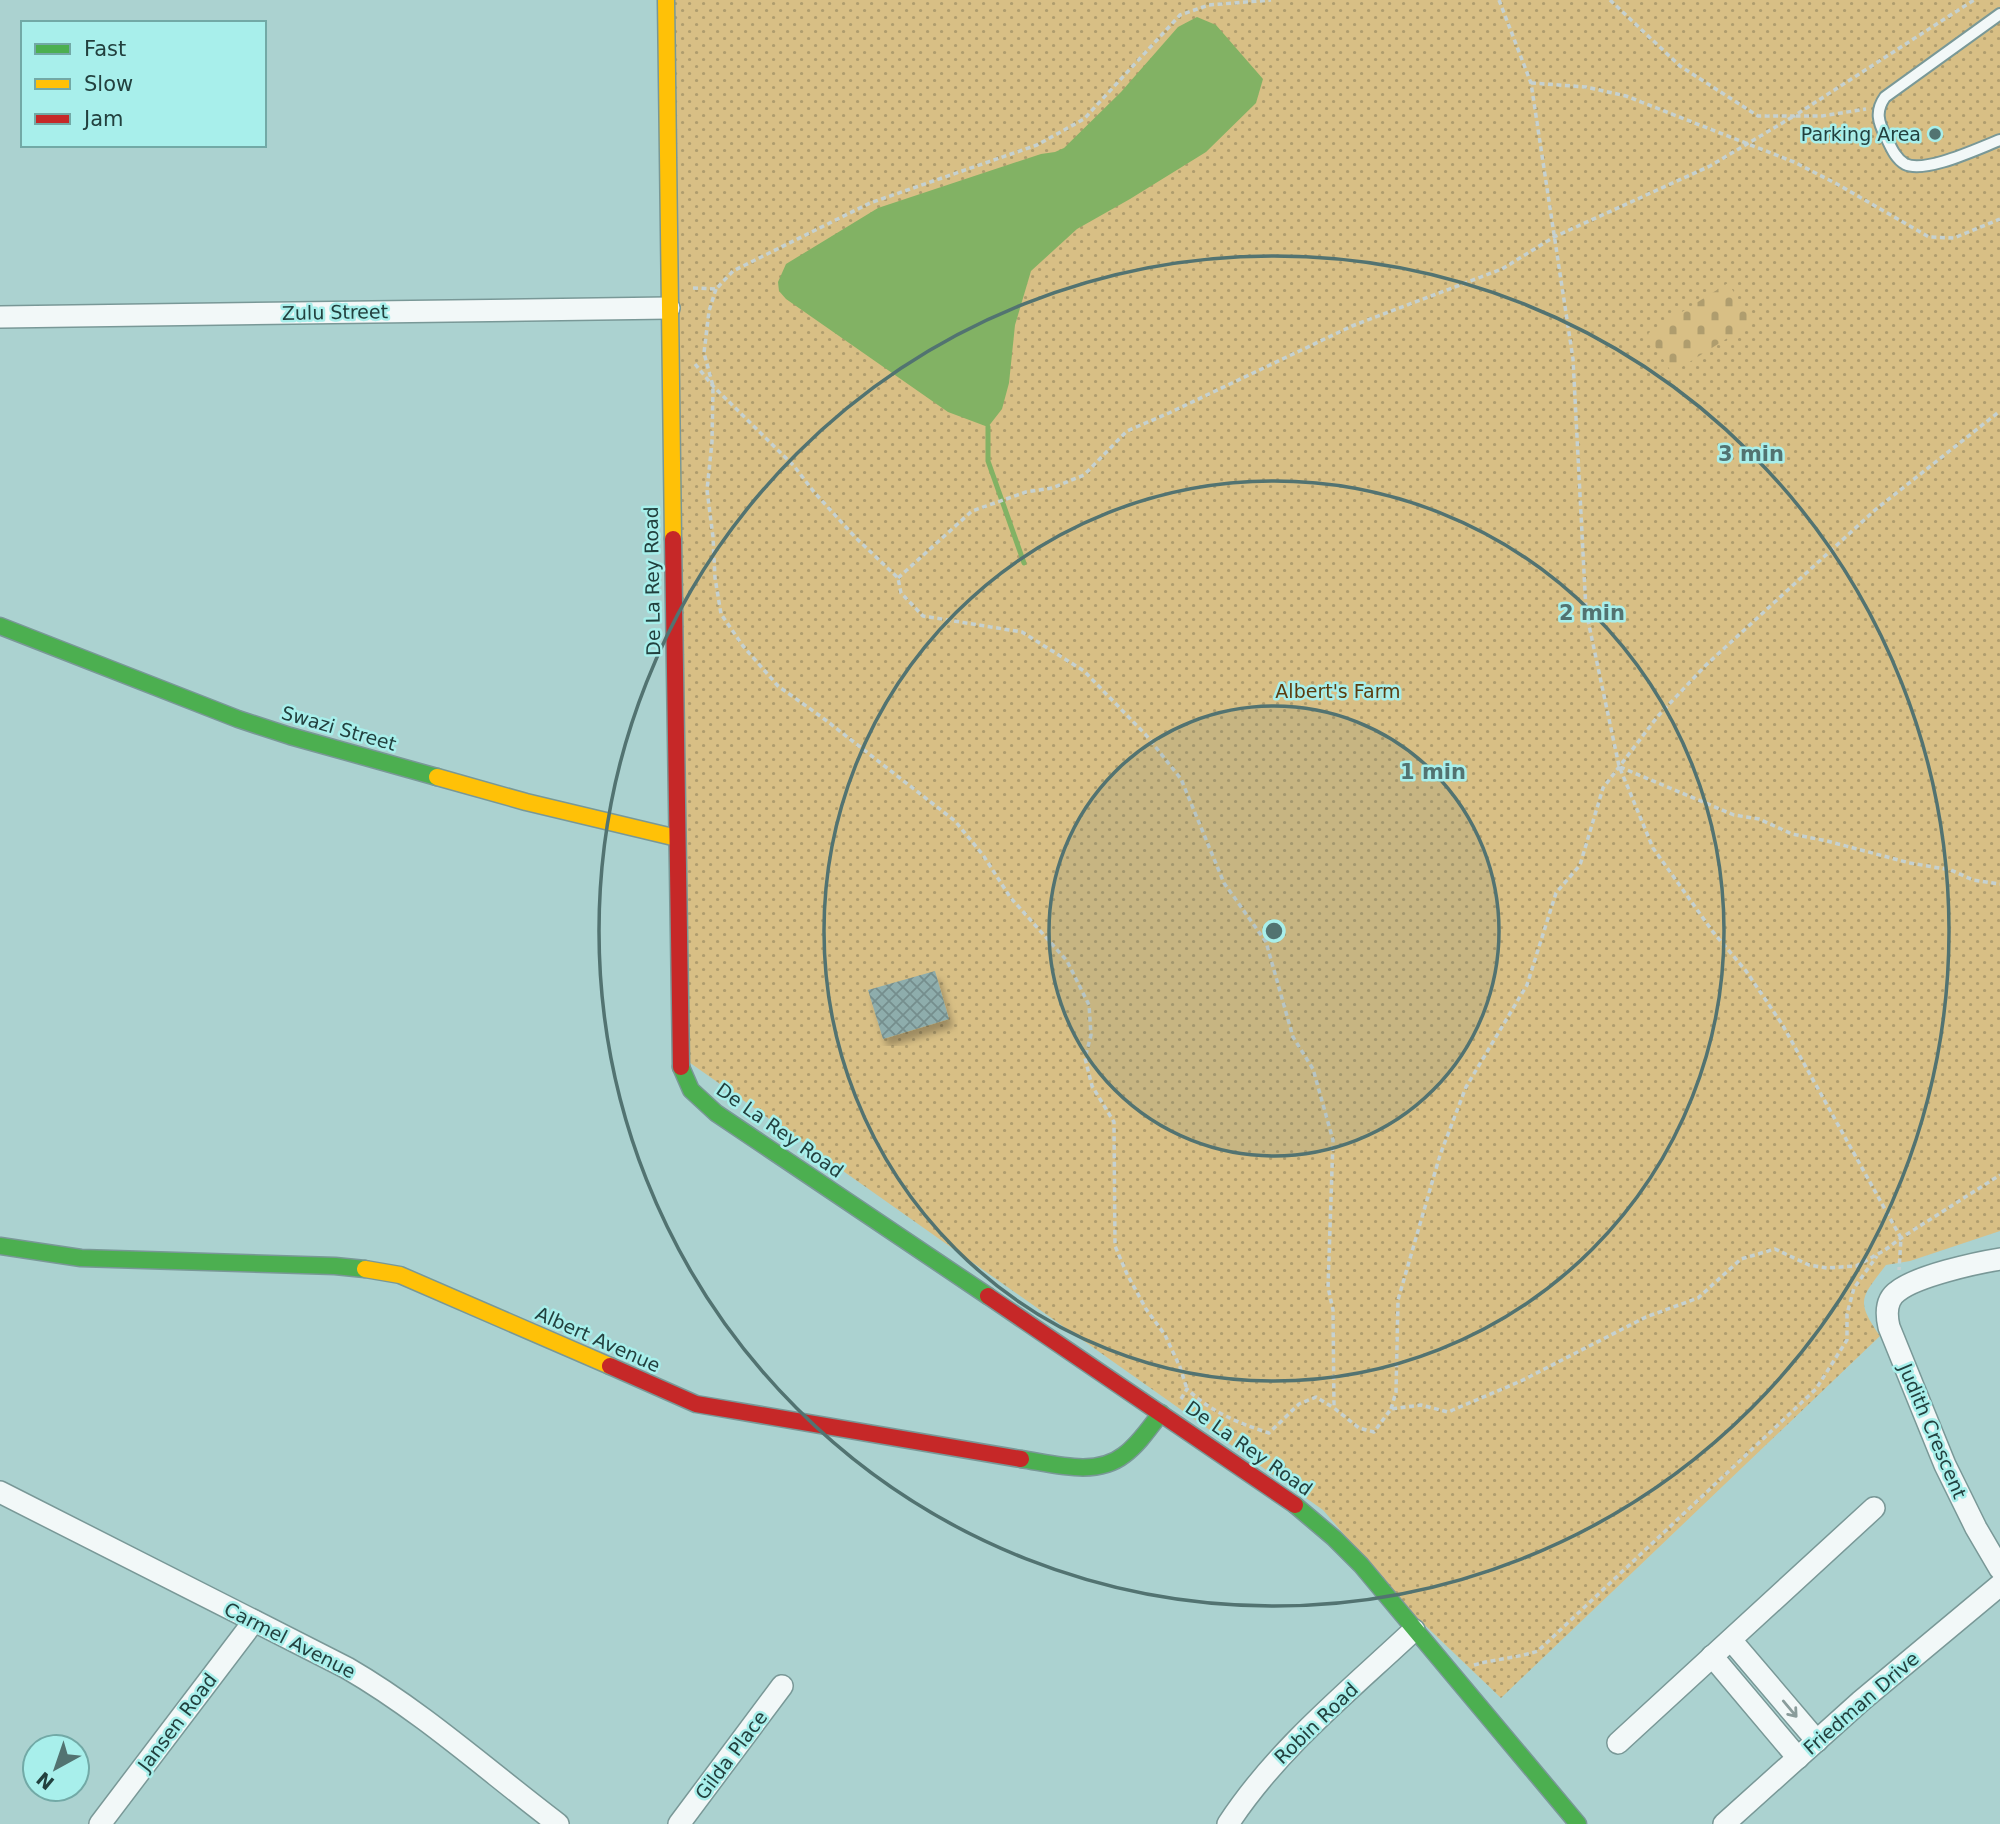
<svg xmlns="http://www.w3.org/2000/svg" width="2000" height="1824" viewBox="0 0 2000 1824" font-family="'DejaVu Sans',sans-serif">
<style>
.grass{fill:url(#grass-dots)}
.cemetery{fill:url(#cemetery-stones)}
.water{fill:#82b264}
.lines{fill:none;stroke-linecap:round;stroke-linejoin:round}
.stream{stroke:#82b264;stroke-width:5}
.building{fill:url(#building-cross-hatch);filter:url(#shadow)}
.lane-casing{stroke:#799897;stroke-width:14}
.street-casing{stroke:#799897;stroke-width:24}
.fast-casing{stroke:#799897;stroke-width:19}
.slow-casing{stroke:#799897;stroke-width:19}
.jam-casing{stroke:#799897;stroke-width:19}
.path{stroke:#c5d1d1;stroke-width:3.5;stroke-dasharray:5 3.5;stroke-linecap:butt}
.lane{stroke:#f2f8f8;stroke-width:10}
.street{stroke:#f2f8f8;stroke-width:21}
.fast{stroke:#4caf50;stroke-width:16}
.slow{stroke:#ffc107;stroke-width:16}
.jam{stroke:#c62828;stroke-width:16}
.oneway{stroke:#8a9c9b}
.ring{fill:none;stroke:#527371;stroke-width:3.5}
.poi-dot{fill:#527371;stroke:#a8efeb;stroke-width:2.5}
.labels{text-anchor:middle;stroke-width:5;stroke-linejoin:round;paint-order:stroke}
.poi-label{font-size:19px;fill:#22403e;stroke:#a8efeb;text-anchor:end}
.street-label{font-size:19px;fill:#22403e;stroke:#a8efeb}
.park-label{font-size:19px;fill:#5c3c0f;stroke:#a8efeb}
.centre{fill:#527371;stroke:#a8efeb;stroke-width:3.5}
.ring-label{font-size:21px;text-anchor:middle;font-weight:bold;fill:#527371;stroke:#a8efeb;stroke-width:5;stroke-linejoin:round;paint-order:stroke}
</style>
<defs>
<pattern id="grass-dots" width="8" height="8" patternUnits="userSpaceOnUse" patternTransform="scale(1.75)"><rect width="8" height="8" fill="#d8bf85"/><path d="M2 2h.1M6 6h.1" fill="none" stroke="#af9d6e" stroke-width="1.8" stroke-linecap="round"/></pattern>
<pattern id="cemetery-stones" width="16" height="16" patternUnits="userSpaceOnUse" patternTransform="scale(1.75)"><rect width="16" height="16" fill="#d8bf85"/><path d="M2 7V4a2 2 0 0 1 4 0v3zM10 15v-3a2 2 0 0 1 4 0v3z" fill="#af9d6e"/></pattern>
<pattern id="building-cross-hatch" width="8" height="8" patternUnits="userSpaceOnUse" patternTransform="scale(1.75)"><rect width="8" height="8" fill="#8eadac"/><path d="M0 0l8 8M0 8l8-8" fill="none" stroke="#748e8d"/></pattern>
<filter id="shadow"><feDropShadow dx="4.5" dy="8" stdDeviation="3.5" flood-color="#0004"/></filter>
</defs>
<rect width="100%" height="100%" fill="#abd2d0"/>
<path class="grass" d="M674,0H2000V1231L1910,1261L1886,1265C1861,1298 1855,1300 1880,1336L1501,1698L1409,1610L1323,1510L686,1060Z"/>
<path class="cemetery" d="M1728,283L1753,322L1672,373L1647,334Z"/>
<path class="water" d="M1197,17L1216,25L1263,79L1256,103L1206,152L1130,199L1077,229L1031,271L1015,325L1009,383L1002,409L988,427L948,412L786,299L779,291L778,282L786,264L878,208L1041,154L1055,152L1064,148L1121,92L1178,27Z"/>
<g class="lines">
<path class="stream" d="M988,427V461L1024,563"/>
</g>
<path class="building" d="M935,971L949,1019L883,1039L868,990Z"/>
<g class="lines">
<defs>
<path id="lane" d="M2000,14L1885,97C1875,111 1878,122 1886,137C1891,147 1895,158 1905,164C1925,174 1979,148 2000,140"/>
<g id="street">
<path d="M0,317L669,308"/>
<path d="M2000,1259C1975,1263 1917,1276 1898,1291C1886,1299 1886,1314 1889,1327L1945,1465L1976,1528L2000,1569"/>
<path d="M0,1492L347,1668C423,1712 488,1771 558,1824"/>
<path d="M1731,1640L1817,1741"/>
<path d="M1712,1656L1798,1758"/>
<path d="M1618,1743L1874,1508"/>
<path d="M100,1824L254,1621"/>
<path d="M679,1824L782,1686"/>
<path d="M1228,1824C1277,1749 1349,1691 1414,1630"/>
<path d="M1724,1824L1861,1701L2000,1585"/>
</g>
<g id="fast">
<path d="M0,626L238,719L290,736L437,777"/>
<path d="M681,1067L691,1090L716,1113L988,1296"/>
<path d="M0,1246L81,1258L335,1266L365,1269"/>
<path d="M1021,1459C1054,1464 1096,1477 1124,1455C1139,1444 1150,1427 1161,1413"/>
<path d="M1295,1505L1334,1538L1361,1565L1578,1824"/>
</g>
<g id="slow">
<path d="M666,0L673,539"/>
<path d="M437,777L526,802L677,838"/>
<path d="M365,1269L400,1275L610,1366"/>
</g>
<g id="jam">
<path d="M673,539L681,1067"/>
<path d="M988,1296L1295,1505"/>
<path d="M610,1366L696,1404L1021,1459"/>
</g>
</defs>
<use href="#lane" class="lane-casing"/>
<use href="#street" class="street-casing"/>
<use href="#fast" class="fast-casing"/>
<use href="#slow" class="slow-casing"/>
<use href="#jam" class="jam-casing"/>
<g class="path">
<path d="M1499,0L1531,83L1573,359L1586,611L1619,766L1653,848L1713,932L1746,971L1782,1024L1901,1238L1899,1270"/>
<path d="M1610,0L1680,66L1758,116H1794L1974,0"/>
<path d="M1531,83L1586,87L1626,96L1794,162L1837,184L1929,237L1954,238L2000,219"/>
<path d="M693,288L716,289L733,271L870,203L1037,145L1084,119L1180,15L1209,5L1271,0"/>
<path d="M716,289L709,311L704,353L713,386L712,442L707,490L713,537L715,578L721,614L743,646L778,686L823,718L955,821L983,855L1010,897L1067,961L1089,1005L1091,1035L1085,1058L1092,1086L1114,1122L1115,1246L1127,1274L1146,1309L1165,1335L1180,1367L1187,1389"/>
<path d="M695,364L713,386L794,466L814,492L855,537L898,578L901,593L923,616L1022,632L1084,671L1146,735L1181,779L1224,883L1266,942L1293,1037L1313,1069L1333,1140L1328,1287L1333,1310L1334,1408L1359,1428L1374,1432L1391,1409L1421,1405L1448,1412L1521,1381L1646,1317L1698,1298L1741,1259L1775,1249L1809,1265L1827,1268L1856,1266L1885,1250L1901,1238L2000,1175"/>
<path d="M898,578L972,511L1026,492L1052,488L1084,475L1127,431L1169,413L1352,326L1502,269L1554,237L1710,166L1794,116H1822L1866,109"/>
<path d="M1620,767L1734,815L1759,819L1792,834L1827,841L1910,863L1951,870L1973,880L2000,884"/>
<path d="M1181,1399L1187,1389C1211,1412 1238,1423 1269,1433L1299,1404L1316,1397L1334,1408"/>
<path d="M1391,1409L1396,1392L1398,1300L1440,1155L1466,1087L1527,985L1556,893L1580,865L1603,788L1658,716L1705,666L1875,510L2000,411"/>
<path d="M1474,1665C1495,1659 1517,1658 1538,1651L1816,1389L1847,1340V1314L1854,1288L1877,1256"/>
</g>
<use href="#lane" class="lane"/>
<use href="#street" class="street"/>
<use href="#fast" class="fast"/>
<use href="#slow" class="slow"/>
<use href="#jam" class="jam"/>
</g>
<defs><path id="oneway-shaft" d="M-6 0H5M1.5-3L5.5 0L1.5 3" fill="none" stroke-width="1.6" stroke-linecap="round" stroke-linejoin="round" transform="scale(1.75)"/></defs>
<use class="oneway" href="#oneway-shaft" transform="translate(1790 1709) rotate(50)"/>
<circle cx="1274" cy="931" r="225" fill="#527371" fill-opacity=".12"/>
<g class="ring">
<circle cx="1274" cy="931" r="225"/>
<circle cx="1274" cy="931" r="450"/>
<circle cx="1274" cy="931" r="675"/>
</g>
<circle class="poi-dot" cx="1935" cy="134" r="7"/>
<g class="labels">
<g class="poi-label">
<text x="1921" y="141">Parking Area</text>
</g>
<g class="street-label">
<text transform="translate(335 312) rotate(-1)" y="7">Zulu Street</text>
<text transform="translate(652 581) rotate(-91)" y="7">De La Rey Road</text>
<text transform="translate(339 728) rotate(16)" y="7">Swazi Street</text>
<text transform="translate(780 1130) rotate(35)" y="7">De La Rey Road</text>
<text transform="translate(598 1339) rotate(24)" y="7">Albert Avenue</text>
<text transform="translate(1933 1431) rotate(67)" y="7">Judith Crescent</text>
<text transform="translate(1249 1448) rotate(35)" y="7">De La Rey Road</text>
<text transform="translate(290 1640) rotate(27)" y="7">Carmel Avenue</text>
<text transform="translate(1861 1703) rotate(-41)" y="7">Friedman Drive</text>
<text transform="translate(177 1722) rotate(-53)" y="7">Jansen Road</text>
<text transform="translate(1316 1723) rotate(-44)" y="7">Robin Road</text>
<text transform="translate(731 1755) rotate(-53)" y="7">Gilda Place</text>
</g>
<g class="park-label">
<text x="1338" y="698">Albert's Farm</text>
</g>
</g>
<circle cx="1274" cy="931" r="10" class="centre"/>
<g class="ring-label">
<text x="1751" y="461">3 min</text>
<text x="1592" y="620">2 min</text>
<text x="1433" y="779">1 min</text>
</g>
<rect x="21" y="21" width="245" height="126" fill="#a8efeb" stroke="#72a9a6" stroke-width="2"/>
<rect x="35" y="44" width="35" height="10" fill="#4caf50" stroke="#72a9a6" stroke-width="2"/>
<text x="84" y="56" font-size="21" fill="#22403e">Fast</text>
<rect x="35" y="79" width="35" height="10" fill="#ffc107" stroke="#72a9a6" stroke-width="2"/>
<text x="84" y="91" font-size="21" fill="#22403e">Slow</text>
<rect x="35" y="114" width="35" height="10" fill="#c62828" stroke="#72a9a6" stroke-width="2"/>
<text x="84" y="126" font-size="21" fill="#22403e">Jam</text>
<g transform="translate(56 1768) rotate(220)"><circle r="33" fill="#a8efeb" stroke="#72a9a6" stroke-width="2"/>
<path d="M0-5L12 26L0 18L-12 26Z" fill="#527371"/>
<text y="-10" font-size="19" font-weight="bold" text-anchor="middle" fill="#22403e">N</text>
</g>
</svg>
